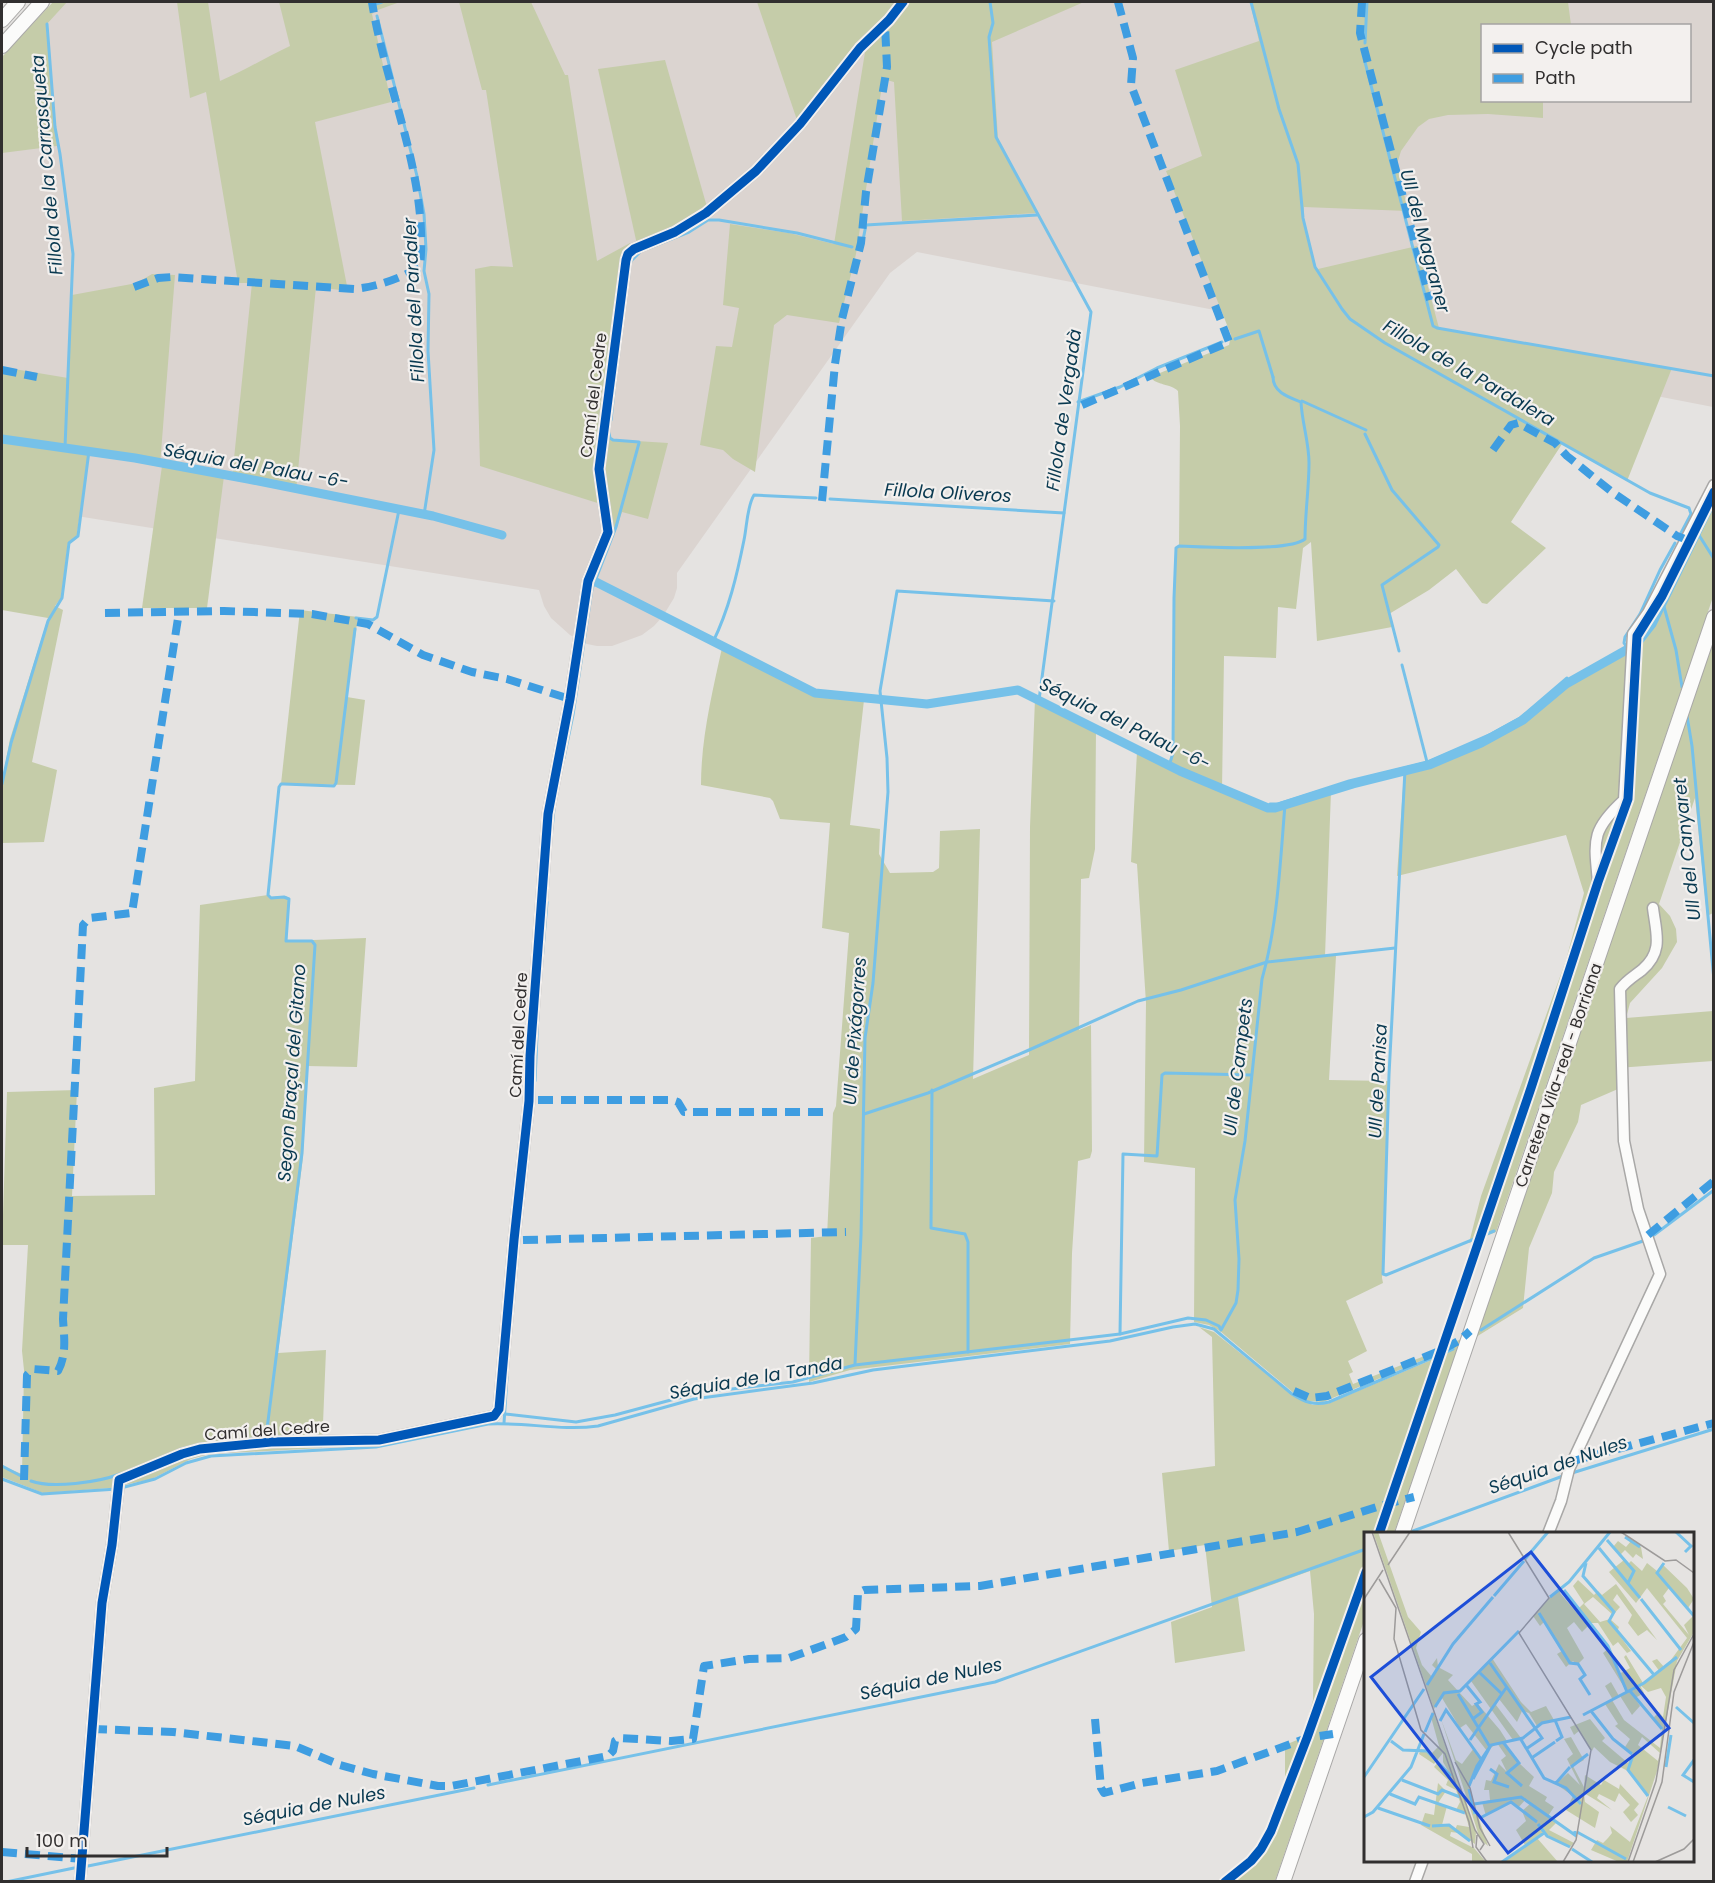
<svg xmlns="http://www.w3.org/2000/svg" width="1715" height="1883" viewBox="0 0 1715 1883" font-family="Poppins,sans-serif">
<style>
.built{fill:#dbd4d0;fill-rule:evenodd}
.green{fill:#c5cca9}
.lines{fill:none;stroke-linecap:round;stroke-linejoin:round}
.stream{stroke:#76c1e9;stroke-width:3}
.canal{stroke:#76c1e9;stroke-width:9}
.minor-casing{stroke:#a9a8a7;stroke-width:13}
.major-casing{stroke:#a9a8a7;stroke-width:16}
.minor{stroke:#fbfbfa;stroke-width:10}
.major{stroke:#fbfbfa;stroke-width:14}
.quiet{stroke:#3e9de1;stroke-width:8;stroke-dasharray:15 8;stroke-linecap:butt}
.cycleway-casing{stroke:#f3f0ee;stroke-width:13}
.cycleway{stroke:#0057b8;stroke-width:9}
.labels{text-anchor:middle;stroke-width:4.5;stroke-linejoin:round;paint-order:stroke}
.street-label{font-size:16px;fill:#312f2f;stroke:#f3f0ee}
.water-label{font-size:18px;font-style:italic;fill:#093950;stroke:#f3f0ee}
.inset-river{fill:none;stroke:#76c1e9;stroke-width:3}
.inset-road{fill:none;stroke:#9d9b9a;stroke-width:1.5}
.view{fill:#1d4ed8;fill-opacity:0.15;stroke:#1d4ed8;stroke-width:3}
.inset-edge{fill:none;stroke:#312f2f;stroke-width:3}
</style>
<rect width="100%" height="100%" fill="#e5e3e1"/>
<path class="built" d="M55,2H1713V407L917,252L890,273L677,573V588L674,598L663,616L654,626L642,635L612,646H597L587,644L570,635L551,618L544,606L539,590L2,504V59ZM1482,26H1690V100H1482Z"/>
<g class="green">
<path d="M53,2H67L46,25L57,146L2,153V57Z"/>
<path d="M177,2H208L220,81C244,71 266,57 290,46L279,2H400L375,11L372,14L391,102L315,122L348,291L316,287L296,491L232,478L252,283H238L206,92L190,98Z"/>
<path d="M459,2H531L565,75H568L597,261L630,243L629,264L605,439L668,443L648,519L622,512L615,533H611L607,506L480,466L475,269L491,266L513,267L486,90H482Z"/>
<path d="M757,2H898L798,123Z"/>
<path d="M908,2H1084L992,42L998,139L1038,213L902,221L894,82L883,79L856,254L839,323L787,315L774,325L755,472L733,459L723,450L700,445L716,346L732,347L739,308L723,305L730,224L789,233L834,244L866,46Z"/>
<path d="M1250,2H1568L1571,25L1482,26V100L1543,101V118L1488,114L1448,115L1429,119L1418,127L1401,151L1397,164L1408,211L1304,207V219L1316,267L1318,269L1417,246L1439,328L1672,368L1627,481L1562,444L1511,522L1546,548L1487,604L1482,603L1456,569L1429,590L1389,614L1392,627L1317,641L1311,542L1303,548L1296,609L1278,607L1276,658L1224,656L1222,790L1268,809H1275L1331,791L1325,956H1336L1329,1080L1388,1081L1382,1278L1383,1283L1346,1301L1367,1351L1348,1361L1353,1372L1349,1374L1353,1384L1427,1355L1461,1339L1394,1533L1366,1534L1365,1618L1275,1881L1221,1882L1231,1877L1248,1862L1266,1835L1285,1784V1745L1302,1738L1313,1700L1314,1614L1310,1571L1238,1597L1245,1651L1175,1663L1171,1622L1212,1607L1205,1545L1169,1551L1162,1473L1215,1466L1212,1337L1199,1327L1214,1332L1295,1397L1313,1405L1327,1404L1429,1361L1428,1358L1323,1402L1308,1401L1295,1394L1220,1331L1209,1325L1194,1322L1195,1168L1144,1162L1146,1003L1137,864L1131,862L1137,752L1169,768L1174,753L1175,551L1179,546L1180,426L1178,391C1170,383 1157,386 1150,377L1229,345L1231,335L1166,171L1202,156L1175,70L1259,41Z"/>
<path d="M665,60L707,207L638,249L598,69Z"/>
<path d="M152,274L175,275L160,465L88,453L77,535L68,543L61,598L55,606L63,610L32,762L57,770L44,842L2,843V781L10,739L48,618L2,610V367L68,378L72,295L137,283Z"/>
<path d="M162,466L224,476L207,608H142Z"/>
<path d="M1713,496V597L1496,1232L1469,1243L1481,1196L1566,960L1584,893L1566,835L1397,876L1404,772C1445,761 1486,745 1522,722C1538,711 1551,695 1568,684C1597,664 1632,654 1652,623Z"/>
<path d="M300,610L358,617L347,697L365,700L355,785L281,784Z"/>
<path d="M1713,637V913L1707,916L1695,798L1659,904L1670,916L1676,929L1677,942L1662,968L1630,1003L1626,1018L1713,1011V1061L1617,1068L1618,1089L1581,1105L1578,1122L1554,1172L1552,1193L1529,1248L1523,1308L1476,1337Z"/>
<path d="M722,648L814,695L864,700L850,825L880,829L879,854L890,873L933,872L939,868L940,831L980,829L973,1079L1029,1055L1030,827L1035,699L1096,730L1095,849L1089,878L1081,879L1079,1030L1091,1025L1092,1151L1090,1158L1078,1161L1072,1253L1070,1344L850,1370L809,1382L811,1238L827,1236L833,1113L836,1106L849,933L822,928L830,823L780,819L773,801L770,798L701,785C701,739 712,693 722,648Z"/>
<path d="M268,895L271,897L286,896L289,899L287,941L366,938L357,1067L307,1066L303,1157L278,1353L326,1350L322,1448L210,1454L191,1459L152,1479L111,1488L43,1493L2,1477V1466L22,1474L24,1370L22,1351L28,1245H2L7,1092L77,1090L72,1196L155,1195L154,1088L195,1081L200,905Z"/>
</g>
<g class="lines">
<g class="stream">
<path d="M990,2L993,23L989,37L996,137L1091,312L1039,700"/>
<path d="M1251,2L1279,109L1298,164L1303,218L1315,267L1342,309L1350,319L1385,343L1650,493L1689,508L1691,514L1681,533"/>
<path d="M376,4L382,2"/>
<path d="M377,16L417,176L424,214L426,249L424,271L429,294L428,351L434,450L424,515"/>
<path d="M47,24L55,127L60,154L73,254L65,447"/>
<path d="M1365,43L1367,2"/>
<path d="M1365,62L1433,326L1437,328L1714,376"/>
<path d="M649,248L689,232L708,220H719L797,233L852,247"/>
<path d="M861,250L866,225L1037,215"/>
<path d="M630,265L631,261L640,252"/>
<path d="M1235,339L1259,331L1273,377"/>
<path d="M1302,401L1366,430"/>
<path d="M1078,402L1120,387L1157,368L1222,342"/>
<path d="M611,420L615,382"/>
<path d="M1365,434L1392,490L1439,545L1438,547L1382,585L1399,651"/>
<path d="M830,499L1064,513"/>
<path d="M1697,532L1714,559"/>
<path d="M1663,603L1676,650L1682,687"/>
<path d="M356,618L373,620L377,617L399,510"/>
<path d="M713,642C729,609 737,575 744,540C747,526 747,506 754,495L816,498"/>
<path d="M1628,649L1624,643L1625,637L1640,614L1660,570L1675,543"/>
<path d="M1402,665L1427,762"/>
<path d="M1687,716L1692,746L1714,980"/>
<path d="M564,758L573,715L592,589L616,527L639,443V442L613,440L610,438L609,433"/>
<path d="M1169,766L1173,753L1174,598L1176,548L1179,546C1203,547 1289,552 1305,539C1305,513 1309,489 1309,463C1309,442 1302,423 1301,402C1288,397 1273,392 1273,377"/>
<path d="M1405,770L1389,1075L1383,1274L1386,1275L1494,1231"/>
<path d="M2,784L11,743L48,621L62,598L69,543L78,536L89,451"/>
<path d="M1268,808L1270,804H1278L1349,781L1427,762L1491,734L1520,718L1567,678"/>
<path d="M552,829L554,809"/>
<path d="M542,961L547,902"/>
<path d="M535,1081L538,1012"/>
<path d="M932,1090L931,1228L965,1234L968,1242V1352"/>
<path d="M864,1114L928,1093L1029,1050L1138,1001L1181,990L1267,962L1395,948"/>
<path d="M1654,1235L1714,1190"/>
<path d="M1481,1330L1594,1258L1643,1241"/>
<path d="M1120,1334L1123,1154L1157,1156L1162,1075L1165,1073L1251,1075"/>
<path d="M855,1364L861,1235L865,1038L873,983L888,792L887,758L880,691L897,591L1054,601"/>
<path d="M505,1414L576,1422L615,1415L697,1393L793,1382L855,1365L1120,1334L1188,1318L1206,1320L1219,1326L1221,1330L1236,1303L1238,1290L1239,1259L1235,1200L1245,1141L1262,979C1278,923 1280,863 1285,805"/>
<path d="M504,1423L507,1377"/>
<path d="M266,1437L302,1153L315,945L312,941H286L289,899L284,897L271,898L268,895L279,787L281,784H284L334,786L336,783L355,629"/>
<path d="M272,1437L294,1436"/>
<path d="M251,1439L266,1437"/>
<path d="M181,1449L194,1446"/>
<path d="M2,1466L21,1476"/>
<path d="M1572,1473L1714,1429"/>
<path d="M2,1479L42,1494L117,1489L155,1479L186,1463L211,1456L376,1447L488,1424C525,1422 561,1431 598,1426L694,1399L813,1383L873,1370L1110,1341L1173,1327L1195,1324L1214,1329L1292,1394C1304,1402 1315,1406 1329,1402L1453,1349"/>
<path d="M31,1481C52,1489 99,1482 120,1474"/>
<path d="M1413,1531L1563,1476"/>
<path d="M488,1785L995,1682L1366,1549"/>
<path d="M88,1866L474,1788"/>
<path d="M6,1882L74,1868"/>
</g>
<g class="canal">
<path d="M2,439L135,458L248,479L433,516L502,535"/>
<path d="M594,581L815,693L927,704L1018,690L1180,771L1268,808H1275L1353,784L1429,765L1481,743L1523,720L1566,684L1628,649"/>
<path d="M1638,642L1652,624L1714,497"/>
</g>
<defs>
<g id="minor">
<path d="M1598,882C1594,840 1591,830 1624,800L1633,634L1648,613L1714,485"/>
<path d="M1548,1534L1561,1501L1569,1469L1660,1274L1638,1209L1624,1141L1620,989C1627,980 1633,977 1642,970C1664,951 1656,933 1653,908"/>
<path d="M80,1882L102,1603L112,1545L119,1480L182,1454L200,1449L271,1442L379,1440L494,1416L499,1409L514,1240L529,1101L530,1056L548,814L570,699L588,581L608,532L599,469L626,260L628,254L634,249L675,232L706,213L756,171L800,124L860,48L889,20L903,2"/>
<path d="M1415,1882L1423,1860"/>
</g>
<g id="major">
<path d="M2,20L18,2"/>
<path d="M2,46L42,2"/>
<path d="M1402,1534L1714,617"/>
<path d="M1283,1882L1366,1640"/>
</g>
</defs>
<use href="#minor" class="minor-casing"/>
<use href="#major" class="major-casing"/>
<use href="#minor" class="minor"/>
<use href="#major" class="major"/>
<g class="quiet">
<path d="M1362,2L1360,33L1430,300"/>
<path d="M134,287L158,278L172,277L354,289C377,287 401,278 420,267C429,177 386,90 372,2"/>
<path d="M2,370L37,377"/>
<path d="M1082,405L1229,342L1131,85L1133,58L1118,2"/>
<path d="M1493,450L1511,425L1518,423L1555,443L1567,456L1612,492L1677,536L1685,539"/>
<path d="M822,501L835,364L842,319L861,243L866,192L887,67L885,25"/>
<path d="M105,613L224,611L312,614L368,624L423,655L472,672L507,679L570,699"/>
<path d="M538,1100H672L678,1102L684,1112H830"/>
<path d="M1648,1235L1714,1181"/>
<path d="M523,1240L846,1232"/>
<path d="M1294,1391L1310,1398L1327,1396L1442,1350L1460,1340L1470,1331"/>
<path d="M1573,1461L1714,1423"/>
<path d="M24,1480L27,1375L33,1369L58,1371C67,1354 64,1337 63,1319L83,925L89,918L132,913L179,612"/>
<path d="M1095,1719L1101,1788L1104,1793L1142,1783L1217,1771L1307,1738L1333,1734"/>
<path d="M92,1729L173,1732L295,1746L340,1765L373,1774L438,1786H451L608,1756L613,1751L615,1741L620,1738L671,1741L693,1739L704,1666L749,1659L789,1658L846,1637L856,1629L858,1593L864,1590L980,1586L1297,1532L1390,1503L1414,1497"/>
<path d="M2,1852L82,1859"/>
</g>
<defs>
<g id="cycleway">
<path d="M1379,1534L1531,1088L1598,882L1628,799L1637,636L1662,596L1714,492"/>
<path d="M80,1882L102,1603L112,1545L119,1480L182,1454L200,1449L271,1442L379,1440L494,1416L499,1409L514,1240L529,1101L530,1056L548,814L570,699L588,581L608,532L599,469L626,260L628,254L634,249L675,232L706,213L756,171L800,124L860,48L889,20L903,2"/>
<path d="M1225,1882L1251,1861L1261,1849L1271,1831L1307,1738L1366,1572"/>
</g>
</defs>
<use href="#cycleway" class="cycleway-casing"/>
<use href="#cycleway" class="cycleway"/>
</g>
<g class="labels">
<g class="street-label">
<text transform="translate(593 395) rotate(-83)" y="6">Camí del Cedre</text>
<text transform="translate(518 1035) rotate(-87)" y="6">Camí del Cedre</text>
<text transform="translate(1558 1075) rotate(-71)" y="6">Carretera Vila-real - Borriana</text>
<text transform="translate(267 1430) rotate(-4)" y="6">Camí del Cedre</text>
</g>
<g class="water-label">
<text transform="translate(47 165) rotate(-95)" y="6">Fillola de la Carrasqueta</text>
<text transform="translate(1425 241) rotate(75)" y="6">Ull del Magraner</text>
<text transform="translate(414 300) rotate(-93)" y="6">Fillola del Pardaler</text>
<text transform="translate(1469 373) rotate(30)" y="6">Fillola de la Pardalera</text>
<text transform="translate(1064 410) rotate(-82)" y="6">Fillola de Vergadà</text>
<text transform="translate(256 466) rotate(10)" y="6">Séquia del Palau -6-</text>
<text transform="translate(948 493) rotate(3)" y="6">Fillola Oliveros</text>
<text transform="translate(1125 724) rotate(26)" y="6">Séquia del Palau -6-</text>
<text transform="translate(1687 849) rotate(-96)" y="6">Ull del Canyaret</text>
<text transform="translate(855 1031) rotate(-86)" y="6">Ull de Pixágorres</text>
<text transform="translate(1238 1067) rotate(-83)" y="6">Ull de Campets</text>
<text transform="translate(292 1073) rotate(-86)" y="6">Segon Braçal del Gitano</text>
<text transform="translate(1378 1081) rotate(-87)" y="6">Ull de Panisa</text>
<text transform="translate(756 1378) rotate(-10)" y="6">Séquia de la Tanda</text>
<text transform="translate(1558 1465) rotate(-19)" y="6">Séquia de Nules</text>
<text transform="translate(931 1679) rotate(-12)" y="6">Séquia de Nules</text>
<text transform="translate(314 1806) rotate(-11)" y="6">Séquia de Nules</text>
</g>
</g>
<g transform="translate(1364 1532)">
<rect width="330" height="330" fill="#e5e3e1"/>
<path d="M9,0H14L44,85L57,100L52,116L58,133L68,145L72,137L68,133L73,126L74,135L89,143L84,148L94,159L108,174L113,171L136,198L143,209L140,211L155,231L170,245L165,254L183,265L181,269L190,275L184,284L192,291L185,298L210,311L206,315L180,301L173,306L194,330H137L161,313L152,298L162,289L158,279L167,271L162,267L154,276L146,270L122,284L118,270L126,268L125,258H120L122,248L127,249L135,232L143,240L137,228L142,224L133,211L123,219L102,192L96,196L78,166L70,177ZM254,9L262,15L267,9L277,15L279,27L272,22L269,26L261,18L256,23L249,15ZM260,28L264,32L267,29L278,39L283,31L293,39L298,32L323,56L330,67L324,76L305,56L299,64L302,69L299,72L325,103L320,93L330,83V100L313,129L293,239L263,330H255L227,318L233,308L239,311L244,306L248,301L246,294L266,310L284,264L264,239L246,230L230,215L228,219L215,199L210,203L206,195L226,187L241,206L238,209L264,231L269,222L261,215L266,207L251,194L254,192L241,172L248,168L260,188L296,216L298,197L289,186L295,180L299,185L302,165L297,156L284,160L276,153L280,161L271,166L276,174L268,183L256,164L249,168L241,154L247,150L255,164L263,160L239,121L245,116L255,142L266,136L260,125L262,123L279,151L296,140L288,129L293,127L301,136L323,106L283,56L272,71L245,40ZM278,205L296,221L294,229L274,213ZM214,48L230,63L234,59L238,63L252,52L293,108L283,98L274,104L264,91L268,83L253,62L249,68L256,75L249,83L229,65L220,72L236,90L246,87L255,95L253,100L267,119L263,121L254,110L249,114L234,91H225L214,77L220,71L209,54ZM198,58L196,61L224,94L218,100L210,90L203,96L220,126L213,133L209,129L202,135L193,122L198,119L180,90L176,94L169,84L191,60ZM128,126L157,170L167,180L182,174L190,188L173,194L165,181L158,179L153,190L135,167L132,173L157,206L149,208L107,149ZM69,179L112,301L111,312L95,301L87,300L86,304L110,316L122,330H108V322L57,293L61,281L70,283L74,251L82,259L74,271L83,274L78,293L86,292L91,298L93,293L105,295L101,281L92,278L96,270L92,258L82,253L84,248L70,235L73,231L87,244L79,230V221L70,232L55,222L57,217L67,222L75,214L67,185ZM77,187L92,228L98,232L110,216L117,226L105,257L124,314L116,307ZM207,205L220,228L209,234L220,255L221,243L237,253L240,248L255,257L256,252L275,272L270,278L274,283L267,290L259,280L266,273L255,261L251,270L235,262L233,266L248,278L220,261L221,270L235,280L231,296L202,278L209,264L192,252L204,241L216,253L203,227L209,222L200,207Z" fill="#c5cca9" fill-rule="evenodd"/>
<path class="inset-river" d="M312,0L327,14L321,20M261,5L276,15M243,8L270,39L264,51M235,16L276,66M161,27L184,0M222,31L219,44L250,80L245,89L291,144M300,31L293,41L330,84M200,58L244,114L263,160M130,64L160,29M186,65L205,50L246,0M277,67L317,118M175,81L206,131L214,132L221,143L216,147L226,163M126,131L178,206L162,217M116,141L138,162M63,153L89,112L129,65M103,154L116,170L112,172L118,180L110,186M266,159L298,197M94,162L126,215M71,175L80,161L96,159L155,99M312,175L330,191M227,179L249,207L268,222M219,183L280,151L313,125M191,188L198,205L192,209M76,189L82,178L117,227M61,200L69,181M156,206L180,246L202,256L217,272M106,208L142,156M27,209L39,218L63,219L87,244M139,210L155,231L143,241L158,254M269,223L264,238L284,264M169,225L191,210M330,228L319,243L330,250M207,235L224,222M302,235L307,203M126,237L133,242L130,250L145,255M0,245L60,157M109,247L127,213M38,248L74,262L78,258L96,265M192,251L206,235M105,254L113,234L127,213L159,206L178,191L207,185M105,257L111,282M26,262L51,272L55,265L101,281M110,272L157,265L211,303V299M304,275L322,284M14,276L66,294M0,285L9,280L47,235L60,202M116,286L147,270L173,290M174,292L183,304L206,315M68,294L85,293L106,309M213,300L262,327M208,317L228,330M138,330L180,301"/>
<path class="inset-road" d="M8,0L111,298L120,312L116,318M144,0L185,66L155,101L227,218L212,308L199,330M257,0L301,29L312,28L330,41M24,33L46,0M15,47L32,76L30,107L57,198L81,222L105,290L109,316M0,67L19,38M91,230L106,256L116,296L126,314M113,303L112,315L123,330M264,330L292,249L310,138L330,102M269,330L298,250L310,160L330,110M291,330L320,317L330,307"/>
<path class="view" d="M167,20L305,196L144,321L7,145Z"/>
<rect width="330" height="330" class="inset-edge"/>
</g>
<rect width="1715" height="1883" fill="none" stroke="#312f2f" stroke-width="6"/>
<rect x="1481" y="24" width="210" height="78" fill="#f3f0ee" stroke="#a5a3a2" stroke-width="1.5"/>
<rect x="1493" y="44" width="30" height="9" fill="#0057b8" stroke="#a5a3a2" stroke-width="1.5"/>
<text x="1535" y="54" font-size="18" fill="#312f2f">Cycle path</text>
<rect x="1493" y="74" width="30" height="9" fill="#3e9de1" stroke="#a5a3a2" stroke-width="1.5"/>
<text x="1535" y="84" font-size="18" fill="#312f2f">Path</text>
<path d="M27 1847v9h140v-9" fill="none" stroke="#312f2f" stroke-width="3"/>
<text x="36" y="1847" font-size="18" fill="#312f2f" stroke="#f3f0ee" stroke-width="4.5" paint-order="stroke">100 m</text>
</svg>
